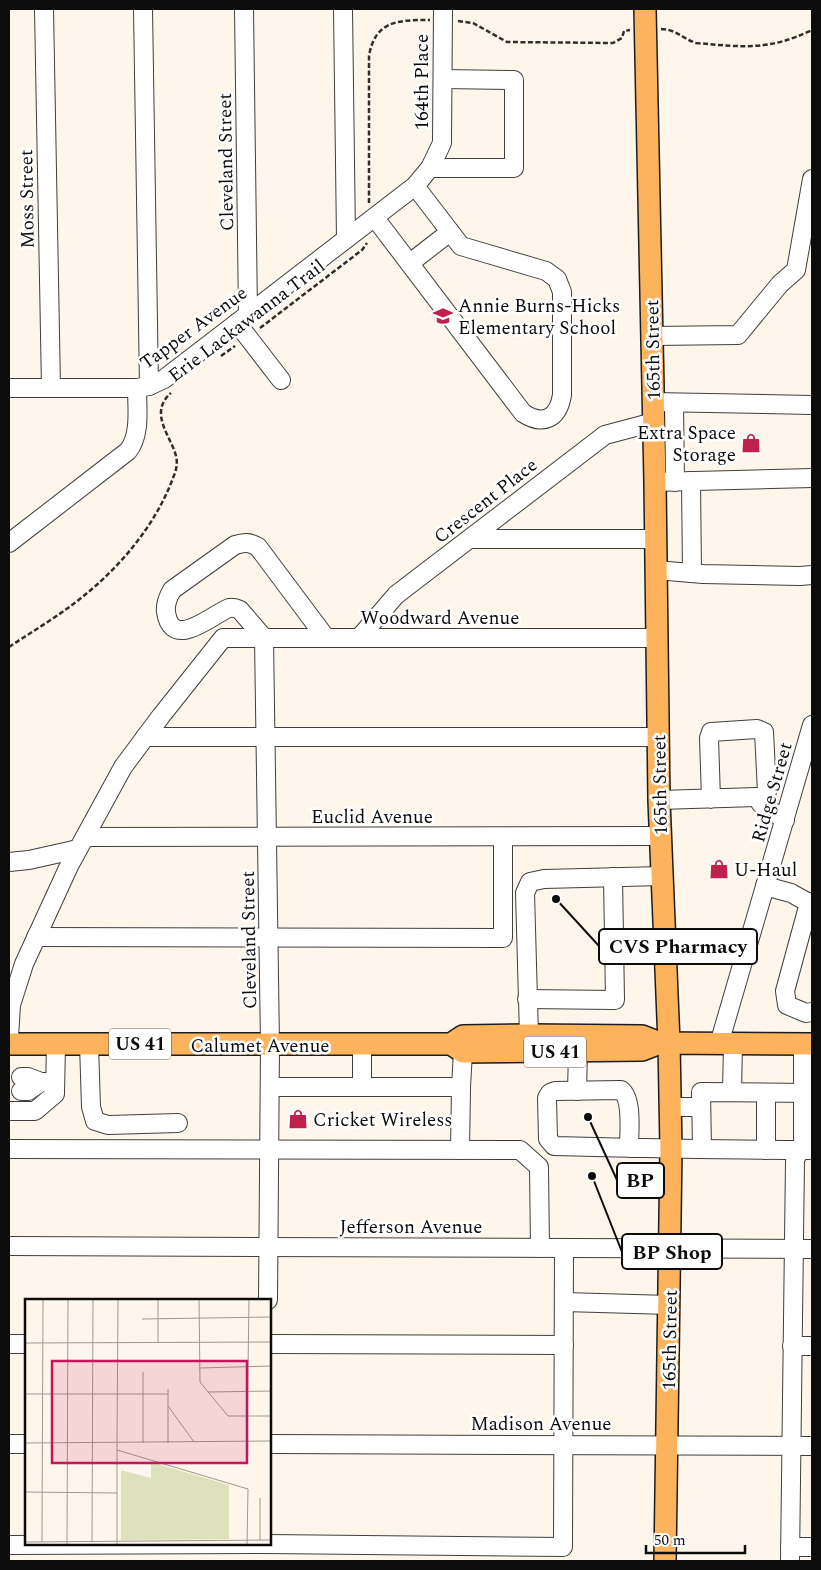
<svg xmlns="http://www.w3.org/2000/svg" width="821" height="1570" viewBox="0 0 821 1570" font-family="Spectral,serif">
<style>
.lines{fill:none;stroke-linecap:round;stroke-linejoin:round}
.minor-casing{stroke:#3f3f3f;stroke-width:20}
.major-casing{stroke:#1d1d1d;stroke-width:24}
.path{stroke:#2e2e2e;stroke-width:2.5;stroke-dasharray:5 2.5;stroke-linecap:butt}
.minor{stroke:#fff;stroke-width:18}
.major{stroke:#fdb25c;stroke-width:21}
.labels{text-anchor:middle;stroke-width:5;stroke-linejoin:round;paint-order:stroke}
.shield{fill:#fff;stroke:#555;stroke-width:1}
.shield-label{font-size:18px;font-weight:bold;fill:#0c0c0c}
.street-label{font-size:19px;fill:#0c0c0c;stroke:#fff}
.poi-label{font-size:19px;fill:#0c0c0c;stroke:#fff;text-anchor:start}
.inset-road{fill:none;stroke:#9e9892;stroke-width:1}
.view{fill:#c2185b;fill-opacity:0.15;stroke:#c2185b;stroke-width:2.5}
.inset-edge{fill:none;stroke:#0c0c0c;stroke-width:2.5}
.leader{fill:none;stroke:#0c0c0c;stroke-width:2}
.callout-dot{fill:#0c0c0c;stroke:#fff;stroke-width:2}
.callout{fill:#fff;stroke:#0c0c0c;stroke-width:2}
.callout-label{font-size:20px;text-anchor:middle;font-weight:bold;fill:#0c0c0c}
</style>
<rect width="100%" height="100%" fill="#fff6eb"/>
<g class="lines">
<defs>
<g id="minor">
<path d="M44,9L51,388"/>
<path d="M143,9L149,386"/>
<path d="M244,9L248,314"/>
<path d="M343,9L346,239"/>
<path d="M430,168H514V80L443,79"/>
<path d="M375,218L523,413C543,426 558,419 562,395V292L557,279L546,271L461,246L415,186"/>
<path d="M410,263L450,232"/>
<path d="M237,323L281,380"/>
<path d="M652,336L738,335L780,284L796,270L812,179"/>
<path d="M9,388H137L149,386L164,379L415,186L430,168L442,143L443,9"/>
<path d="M653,402L812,405"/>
<path d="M674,403L675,482"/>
<path d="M691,481L692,573"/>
<path d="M655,482L812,478"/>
<path d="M470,539H655"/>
<path d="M9,543L128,451C141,435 137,408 137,388"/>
<path d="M656,570L703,574L800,576L812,575"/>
<path d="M359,638L396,595L605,435L654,422"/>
<path d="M145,737H658"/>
<path d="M757,797L761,804L785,820"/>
<path d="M659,800L757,797H763L767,792L764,732L757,729L711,732L709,738L711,799"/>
<path d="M85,837L660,836"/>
<path d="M9,862L29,860L78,849"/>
<path d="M765,886L791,893L809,903"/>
<path d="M812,902L809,903L785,991L787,1005L806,1013L812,1012"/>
<path d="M36,937L503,938V837"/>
<path d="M527,999L615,1000L613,877"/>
<path d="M529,1035L525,893L530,882L544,879L662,876"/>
<path d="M9,1037L11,1005L24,964L69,866L123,767L161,716L223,638H657"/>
<path d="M89,1044L91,1107L95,1121L108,1125L178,1123"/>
<path d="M719,1044L812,725"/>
<path d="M362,1045V1087"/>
<path d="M21,1077H28L41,1082"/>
<path d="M270,1087H461"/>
<path d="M21,1091H28L41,1082H55"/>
<path d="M577,1091L578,1052"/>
<path d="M732,1092L733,1044"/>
<path d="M766,1093V1150"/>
<path d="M670,1107H701"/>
<path d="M9,1111H35L55,1094L56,1044"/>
<path d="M629,1148C629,1133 633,1099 621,1090L555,1091L550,1093L547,1098L548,1139L554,1146C639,1148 724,1150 809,1150"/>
<path d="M9,1149L520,1150L539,1167L540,1248"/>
<path d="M702,1149L701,1092L812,1093"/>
<path d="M460,1150L461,1087L463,1052"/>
<path d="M9,1246L812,1249"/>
<path d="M268,1300L270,1045L264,638L240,610C236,608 233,607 229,608C213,614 172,652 166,612C165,604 168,597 172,590L235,545C244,542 250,542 258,547L326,638"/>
<path d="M564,1302L669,1305"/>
<path d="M9,1344H26"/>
<path d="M270,1344L564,1345"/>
<path d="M792,1346H812"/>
<path d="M9,1444H26"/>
<path d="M270,1444L812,1446"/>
<path d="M9,1545L266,1544L563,1547L564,1248"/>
<path d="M790,1547H812"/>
<path d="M790,1561L795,1160L803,1143V1044"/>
</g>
<g id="major">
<path d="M645,9L655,482L659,800L669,1043L671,1149L665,1561"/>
<path d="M9,1044H451L463,1036L529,1035L642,1036L660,1043"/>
<path d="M451,1044L463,1052L642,1050L660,1043L812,1044"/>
</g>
</defs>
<use href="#minor" class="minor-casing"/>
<use href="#major" class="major-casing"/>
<g class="path">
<path d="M458,21L473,23L507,42L613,43L622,38L624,31L630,30"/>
<path d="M661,29C676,29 683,39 696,43C743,47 768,51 812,30"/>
<path d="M369,203V56C375,20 399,20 430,20"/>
<path d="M260,328L362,250L367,243"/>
<path d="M221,356L235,346"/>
<path d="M9,647C30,633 52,620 72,605C115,573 154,529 173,478C176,471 178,464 176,456C171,436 148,413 171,393"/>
</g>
<use href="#minor" class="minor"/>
<use href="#major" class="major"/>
</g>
<defs>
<symbol id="school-bare" viewBox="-9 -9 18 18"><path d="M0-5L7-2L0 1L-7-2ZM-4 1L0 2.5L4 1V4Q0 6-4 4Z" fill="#c0204c" stroke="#fff" stroke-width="2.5" paint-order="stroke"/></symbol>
<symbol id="shop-bare" viewBox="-9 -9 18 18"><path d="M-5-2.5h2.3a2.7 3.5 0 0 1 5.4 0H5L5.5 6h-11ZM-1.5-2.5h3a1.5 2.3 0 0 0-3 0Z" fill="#c0204c" stroke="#fff" stroke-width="2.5" paint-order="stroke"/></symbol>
</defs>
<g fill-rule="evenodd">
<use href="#school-bare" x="429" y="302" width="28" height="28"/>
<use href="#shop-bare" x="737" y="429" width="28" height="28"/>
<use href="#shop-bare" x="705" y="855" width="28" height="28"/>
<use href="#shop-bare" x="284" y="1105" width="28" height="28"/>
</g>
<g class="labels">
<g class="shield">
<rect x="109" y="1028.5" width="62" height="31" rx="4"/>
<rect x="524" y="1036.5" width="62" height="31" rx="4"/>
</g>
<g class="shield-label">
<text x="140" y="1050">US 41</text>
<text x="555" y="1058">US 41</text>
</g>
<g class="street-label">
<text transform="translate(421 82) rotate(-90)" y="7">164th Place</text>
<text transform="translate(225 162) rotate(-91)" y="7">Cleveland Street</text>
<text transform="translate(26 199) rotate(-91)" y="7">Moss Street</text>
<text transform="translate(246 320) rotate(-37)" y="7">Erie Lackawanna Trail</text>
<text transform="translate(193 327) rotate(-36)" y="7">Tapper Avenue</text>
<text transform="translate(652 350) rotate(-91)" y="7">165th Street</text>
<text transform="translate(485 500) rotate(-38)" y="7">Crescent Place</text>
<text x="440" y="624">Woodward Avenue</text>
<text transform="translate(659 785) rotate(-91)" y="7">165th Street</text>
<text transform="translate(771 792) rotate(-74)" y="7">Ridge Street</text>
<text x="372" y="823">Euclid Avenue</text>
<text transform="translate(248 940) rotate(-91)" y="7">Cleveland Street</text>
<text x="260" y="1052">Calumet Avenue</text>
<text x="411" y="1233">Jefferson Avenue</text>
<text transform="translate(669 1340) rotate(-89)" y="7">165th Street</text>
<text x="541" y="1430">Madison Avenue</text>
</g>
<g class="poi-label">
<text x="458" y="312">Annie Burns-Hicks<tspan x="458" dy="22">Elementary School</tspan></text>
<text x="736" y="439" text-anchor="end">Extra Space<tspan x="736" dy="22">Storage</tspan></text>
<text x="734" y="876">U-Haul</text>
<text x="313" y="1126">Cricket Wireless</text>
</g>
</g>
<g transform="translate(25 1299)">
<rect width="246" height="246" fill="#fff6eb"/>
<path d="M126,163L204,186V240L96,241V171L126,179Z" fill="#dde1bc"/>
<path class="inset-road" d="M174,0L175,83L203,117H247M117,20L247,18M0,44L247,43M133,44V0M174,69L247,67M118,73V144M143,90V144M183,93L247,92M0,95H143M143,107L169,143M222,142L224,0M0,144L247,142M92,144L93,0M92,151L223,190L222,246M0,193L92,194M235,199V241M0,243L247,241M17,243L18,0M67,243L68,0M42,246L43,0M92,246V144"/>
<path class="view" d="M27,62H222V164H27Z"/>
<rect width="246" height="246" class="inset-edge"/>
</g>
<path class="leader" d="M556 899L599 946M588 1117L617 1180M592 1176L622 1252"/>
<g class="callout-dot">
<circle cx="556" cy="899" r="5"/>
<circle cx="588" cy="1117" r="5"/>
<circle cx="592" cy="1176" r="5"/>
</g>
<g class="callout">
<rect x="599" y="929" width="158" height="35" rx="5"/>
<rect x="617" y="1163" width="47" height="35" rx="5"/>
<rect x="622" y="1234" width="100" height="35" rx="5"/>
</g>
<g class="callout-label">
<text x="678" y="953">CVS Pharmacy</text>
<text x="640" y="1187">BP</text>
<text x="672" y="1259">BP Shop</text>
</g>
<rect width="821" height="1570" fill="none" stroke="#0c0c0c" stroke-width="20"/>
<path d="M646 1545v8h99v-8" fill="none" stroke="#0c0c0c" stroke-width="2.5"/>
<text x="654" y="1545" font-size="15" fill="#0c0c0c" stroke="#ffffff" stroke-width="4" paint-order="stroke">50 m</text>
</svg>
